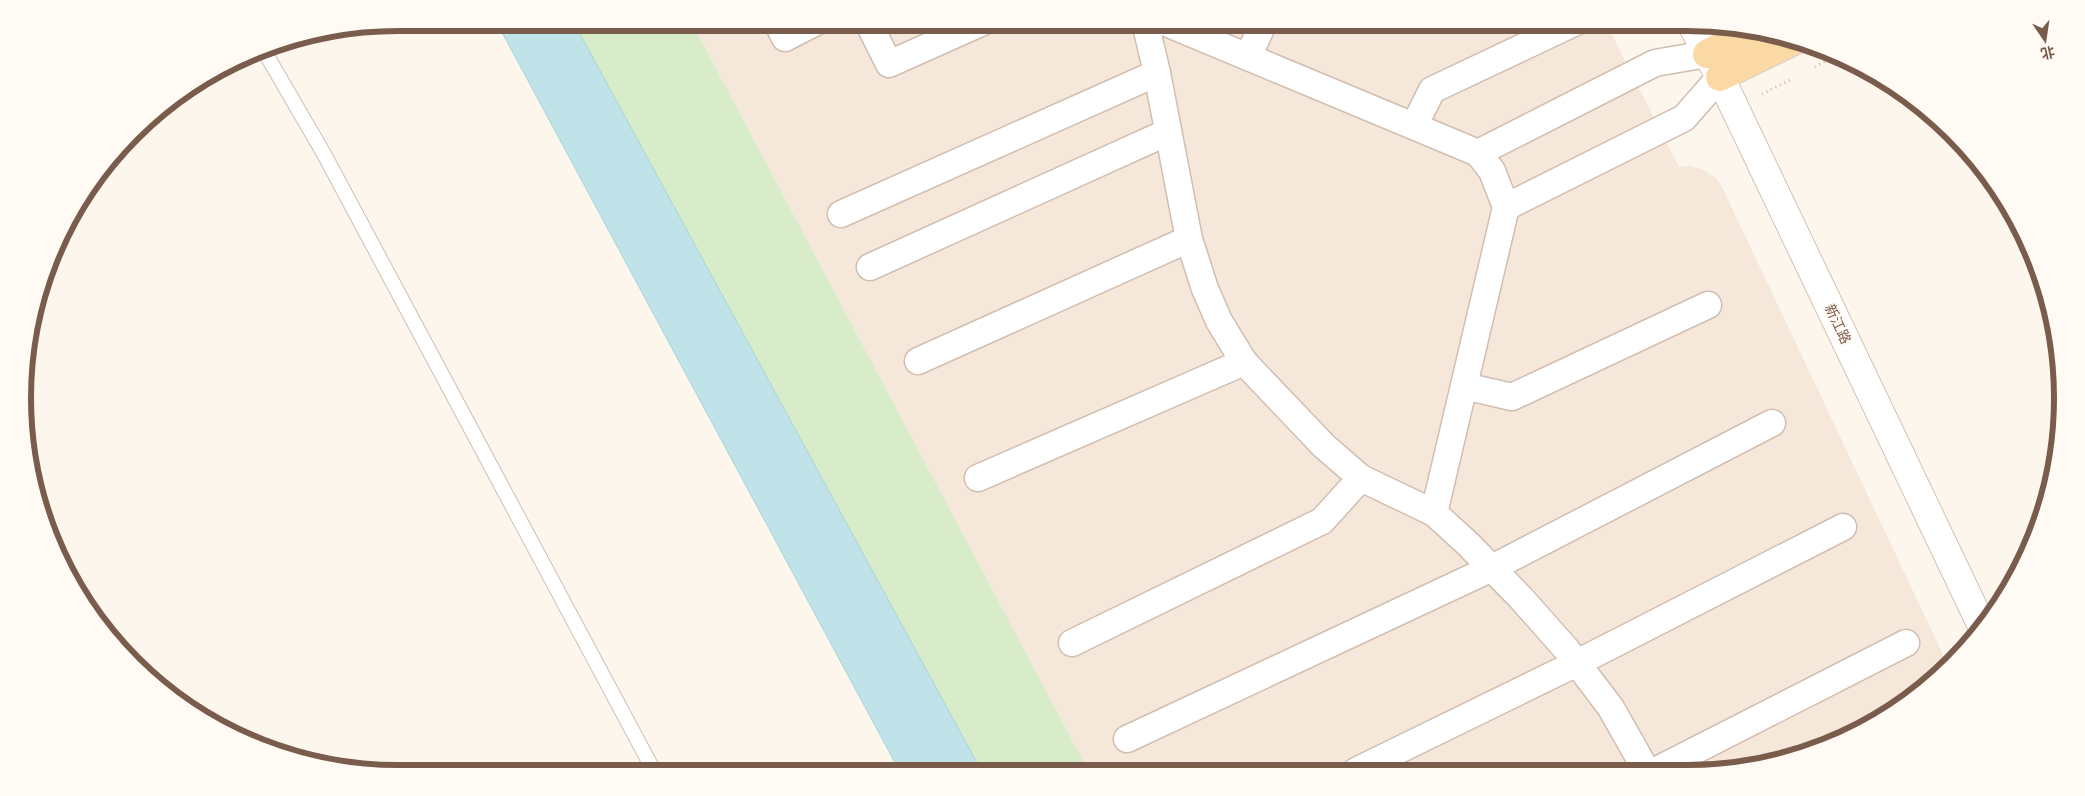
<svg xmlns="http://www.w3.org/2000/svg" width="2085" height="796" viewBox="0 0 2085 796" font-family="Karla,'Noto Sans SC',sans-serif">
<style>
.residential{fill:#f5e8da}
.green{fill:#d8ecc9}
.water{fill:#bfe3e8;stroke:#a5d3da}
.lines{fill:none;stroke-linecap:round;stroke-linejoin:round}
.lane-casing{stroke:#d1beb0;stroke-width:16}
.street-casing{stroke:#d1beb0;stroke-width:29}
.secondary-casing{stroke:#d6c0b0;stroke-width:30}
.primary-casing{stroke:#dad1cd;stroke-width:30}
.path{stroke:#d9b8a5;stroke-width:3;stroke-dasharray:1 4;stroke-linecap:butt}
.lane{stroke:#fff;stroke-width:14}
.street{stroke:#fff;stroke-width:26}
.secondary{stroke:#fff;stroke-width:28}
.primary{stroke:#fbd9a5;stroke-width:28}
.labels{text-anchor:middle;stroke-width:4;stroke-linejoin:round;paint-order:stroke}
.street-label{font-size:14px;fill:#7a5c4d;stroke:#fffaf3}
.rim{fill:none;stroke:#7a5c4d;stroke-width:6}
</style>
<rect width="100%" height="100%" fill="#fdf6ec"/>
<path class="residential" d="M692,23H1620L1612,35L1679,167L1690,166L1704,170L1716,178L1723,189L1948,665L1935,680L1853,735L1736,770L1089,772Z"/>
<path class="green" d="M574,23H692L1089,772H982Z"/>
<path class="water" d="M497,23H574L982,772H900Z"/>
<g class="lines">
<defs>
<path id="lane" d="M263,49L324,154L655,773"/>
<g id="street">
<path d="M777,22L785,38L816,22"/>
<path d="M868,22L889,64L983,22"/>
<path d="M1145,22L1157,73L1189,239L1205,289L1219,321L1244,362L1324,446L1361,478L1434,513L1467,543L1520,597L1567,650L1611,708L1646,770"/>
<path d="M1164,22L1478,153L1492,171L1506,207L1434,513"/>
<path d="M1248,57L1264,22"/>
<path d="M1414,126L1432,90L1576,22"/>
<path d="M1478,153L1655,63L1707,54"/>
<path d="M1506,207L1684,118L1720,77"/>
<path d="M841,214L1157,73"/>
<path d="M870,267L1168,132"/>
<path d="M918,361L1189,239"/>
<path d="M1464,386L1512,397L1708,305"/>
<path d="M978,478L1244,362"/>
<path d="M1072,643L1322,521L1361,478"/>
<path d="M1127,739L1492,568L1772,423"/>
<path d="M1657,770L1906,643"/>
<path d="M1356,771L1577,663L1843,527"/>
</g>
<path id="secondary" d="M1691,23L1720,77L1982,626"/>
<g id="primary">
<path d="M1707,54L1751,31"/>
<path d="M1720,77L1796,40"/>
</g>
</defs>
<use href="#lane" class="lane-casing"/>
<use href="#street" class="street-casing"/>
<use href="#secondary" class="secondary-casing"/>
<use href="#primary" class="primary-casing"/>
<g class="path">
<path d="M1815,67L1836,55"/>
<path d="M1762,94L1792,79"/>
</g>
<use href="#lane" class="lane"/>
<use href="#street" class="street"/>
<use href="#secondary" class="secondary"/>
<use href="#primary" class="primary"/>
</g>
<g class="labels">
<g class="street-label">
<text transform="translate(1838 324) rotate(65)" y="5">新江路</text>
</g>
</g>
<path d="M0 0H2085V796H0ZM398 31H1687A367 367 0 0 1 2054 398V398A367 367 0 0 1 1687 765H398A367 367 0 0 1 31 398V398A367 367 0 0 1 398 31Z" fill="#fffaf3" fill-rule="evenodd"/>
<path class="rim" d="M398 31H1687A367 367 0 0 1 2054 398V398A367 367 0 0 1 1687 765H398A367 367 0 0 1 31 398V398A367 367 0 0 1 398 31Z"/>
<g transform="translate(2045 40) rotate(167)" stroke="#fffaf3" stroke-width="4" paint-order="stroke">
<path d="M0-4L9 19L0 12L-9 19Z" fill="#7a5c4d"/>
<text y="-8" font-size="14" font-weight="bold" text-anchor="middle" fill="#7a5c4d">北</text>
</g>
</svg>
